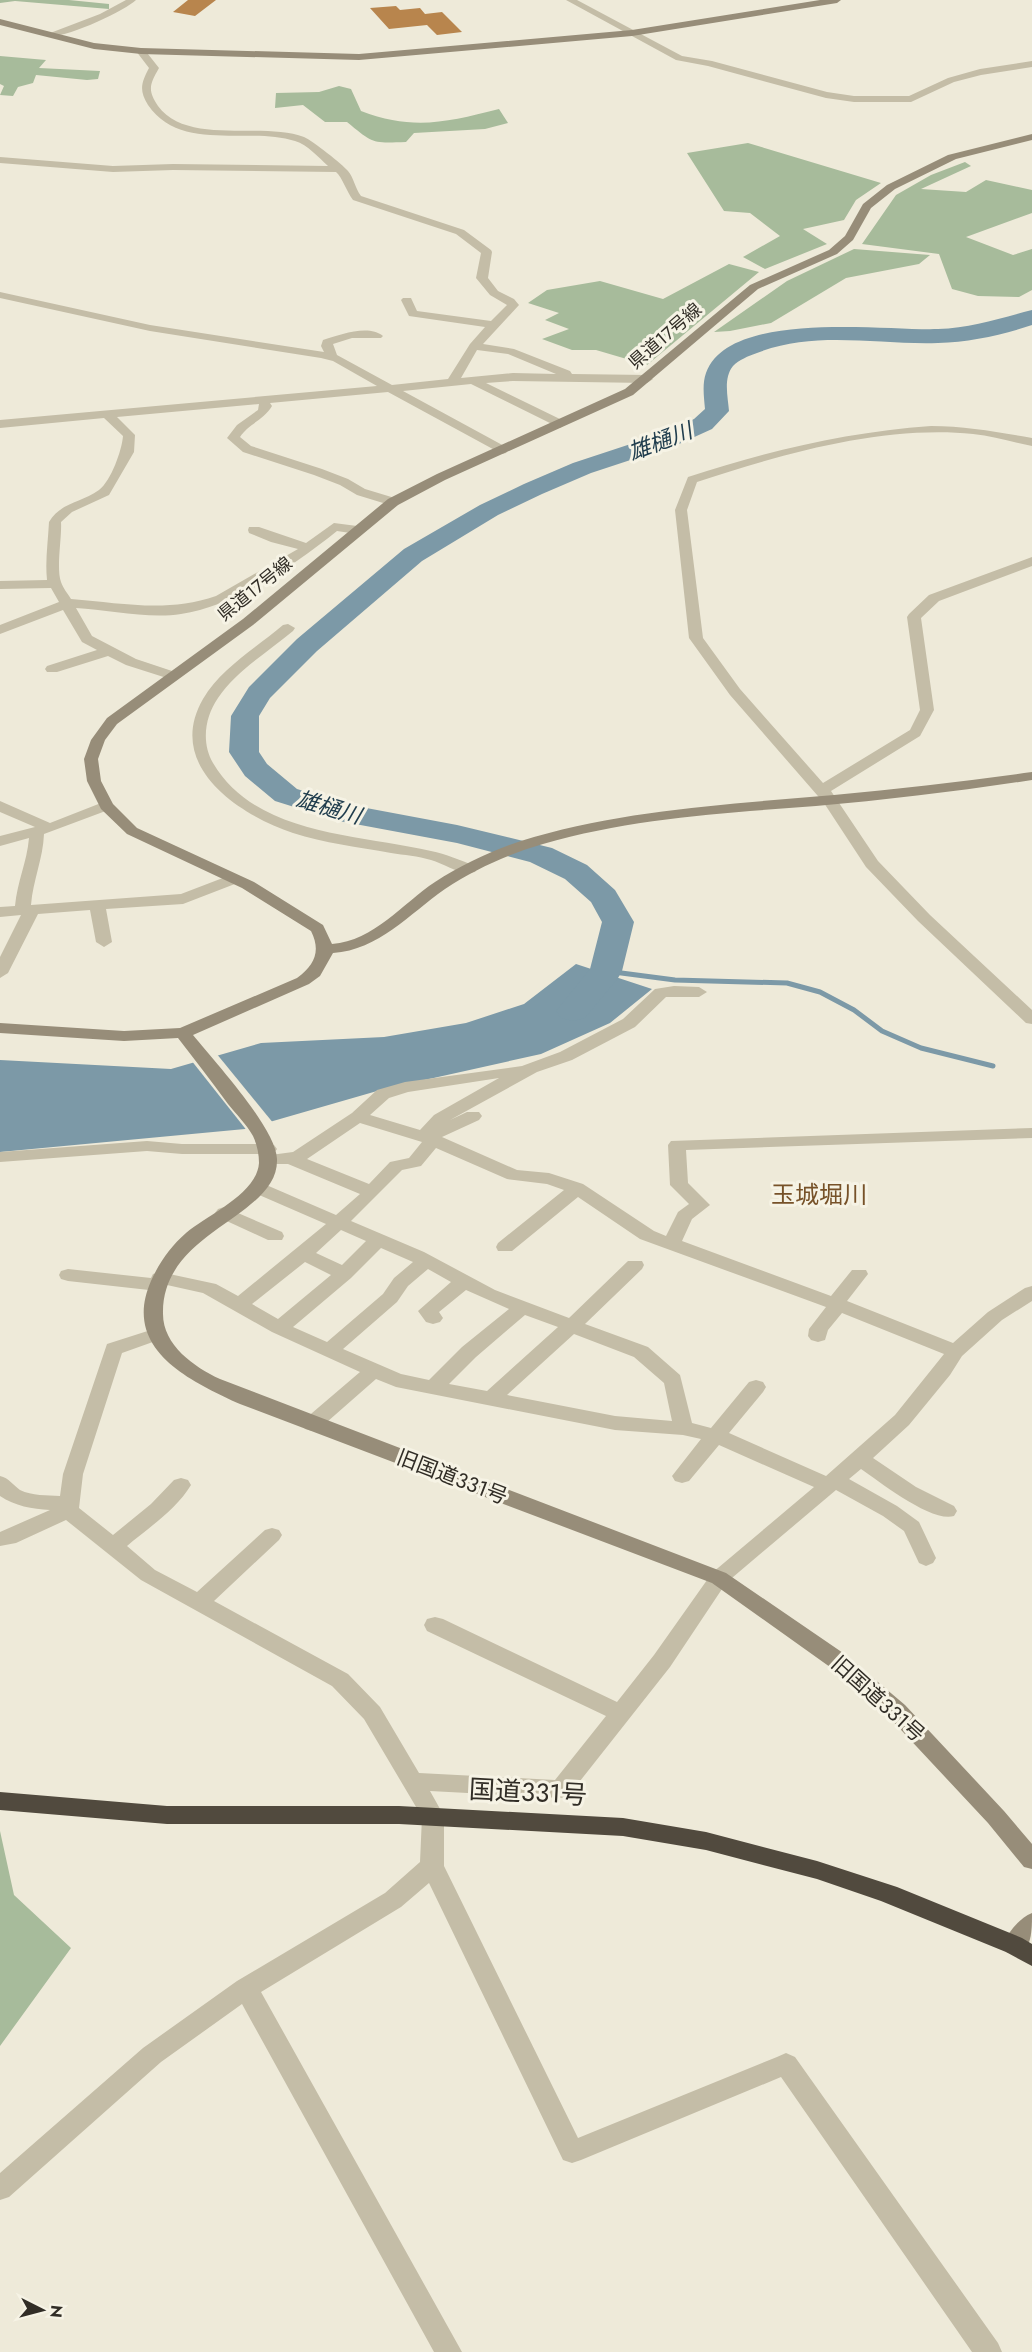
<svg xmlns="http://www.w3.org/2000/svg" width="1032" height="2352" viewBox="0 0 1032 2352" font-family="Jost,'Noto Sans JP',sans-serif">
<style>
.green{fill:#a7bb9b}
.water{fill:#7c99a7}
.pier{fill:#eeead9}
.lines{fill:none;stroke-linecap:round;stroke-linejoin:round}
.stream{stroke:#7c99a7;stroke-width:5}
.river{fill:#7c99a7;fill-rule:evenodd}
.building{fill:#b8854d}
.street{fill:#c4bda7;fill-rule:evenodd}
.secondary{fill:#978d79;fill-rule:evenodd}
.highway{fill:#514a3e;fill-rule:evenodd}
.labels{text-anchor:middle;stroke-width:6;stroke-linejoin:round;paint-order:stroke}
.far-street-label{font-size:18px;fill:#312d26;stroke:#f6f3e5}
.street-label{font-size:21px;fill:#312d26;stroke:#f6f3e5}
.water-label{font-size:22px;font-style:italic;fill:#213e4e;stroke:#f6f3e5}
.quarter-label{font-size:24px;fill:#775229;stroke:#f6f3e5}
.near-street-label{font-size:26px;fill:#312d26;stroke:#f6f3e5}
</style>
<rect width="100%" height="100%" fill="#eeead9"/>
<g class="green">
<path d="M0,0H69L109,4V9L15,1L0,3Z"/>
<path d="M0,56L46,60L39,68L100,71L98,79L87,80L36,75L33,83L18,87L13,96L0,95L4,86L0,84Z"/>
<path d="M339,86L351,89L361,111C414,131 447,122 499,109L508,123L485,129L414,133L406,142C371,143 374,144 347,122H325L303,105L275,108L276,93L319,92Z"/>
<path d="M748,143L881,183L856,200L844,220L803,229L827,244L765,269L743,257L780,236L750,213L724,211L687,153Z"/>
<path d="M965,162L971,166L921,189L966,192L986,180L1032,190V213L966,237L1013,255L1032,249V290L1019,297L978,296L952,289L939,254L862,244L896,195L931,175Z"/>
<path d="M854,249L930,255L919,264L846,278L771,323L730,331L714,332L787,281Z"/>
<path d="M729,264L759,272L647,365L596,350H572L542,339L569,329L545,320L559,313L528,303L547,290L600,281L663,299Z"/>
<path d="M0,1831L14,1895L71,1948L0,2046Z"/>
</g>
<path class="water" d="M576,964L652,989L610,1023L541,1054L384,1089L245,1129L0,1152V1060L171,1069L261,1043L384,1037L466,1023L524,1004Z"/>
<path class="pier" d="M216,1053L274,1124L248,1132L191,1060Z"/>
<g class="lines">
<path class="stream" d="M606,971L675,980L787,983L820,992L854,1010L882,1031L921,1048L993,1066"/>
<path class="river" d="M1032,310V325C1002,335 970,342 938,343C877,345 815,330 757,353C748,356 739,360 733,366C723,378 728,398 729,411L712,429L679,444L591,473L542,494L498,515L422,561L317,651L270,698L259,716V752L267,764L297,789L345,804L457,825L552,848L587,865L615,890L634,922L622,971L618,978L585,1018L573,1021L561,1018L556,1011L590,969L602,922L591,902L565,879L530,862L457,843L339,821L275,801L245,776L229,752L231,716L249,687L297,639L404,549L480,505L524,484L573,463L661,434L694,419L705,409C704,397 702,384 706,373C729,309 885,331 938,329C971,328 1000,318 1032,310Z"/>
</g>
<g class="building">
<path d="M188,0H216L195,16L173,12Z"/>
<path d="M396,6L400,10L420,8L425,14L442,12L462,32L437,35L427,25L389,29L370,8Z"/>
</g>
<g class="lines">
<g class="street">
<path d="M126,0H136C125,11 57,43 45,35L100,14Z"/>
<path d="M566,0H577L682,56L712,61L827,92L854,96H909L948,78L980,69L1032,61V67L981,75L954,82L911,102H854L826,98L708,66L676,60Z"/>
<path d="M141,48L144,49L159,68C150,84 147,90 158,106C187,146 263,121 304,137C313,141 342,164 348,171C354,178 355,188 361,196L464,230L491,250L492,252L488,278L498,291L514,299L519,305L483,344L514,349L570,371L572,374L647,375L653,379L647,383L513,381L486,383L564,421L566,424L560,428L471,384L403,391L506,447L508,450L506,453L502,454L388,392L270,403L272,406C264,420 248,424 240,437L251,446L322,469L348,479L365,489L398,499L399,502L398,505L393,506L357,495L340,485L314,475L243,452L227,438L237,425L258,410L259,404L117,417L135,435L134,452L109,495L72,512L61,522C62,538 56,568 61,582C63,588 68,594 71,599C122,603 167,613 216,596L298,549L271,542L249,533L248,530L249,527H259L306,543L334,523L357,526L363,530L357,534L337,531C293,566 237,605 181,614C149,619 108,610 76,608L92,636L136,659L178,673L180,676L178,679L173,680L126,665L108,656L57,672H47L45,669L47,666L97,650L82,642L63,610L0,634V625L59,602L51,588L0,589V581L47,580C45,561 48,542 49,522C61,502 81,503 99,490C111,481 122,450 123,436L104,418L0,428V420L377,386L333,361L321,358L150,331L0,298V292L150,325L324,352L321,346L323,340C340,335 368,324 383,336L381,338H352L333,344L337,355L392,385L448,379L470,344L485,327L409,316L401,300L403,298H411L417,311L491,321L507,305L490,295L476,278L481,253L456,234L353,200C347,192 342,177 336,172L173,170L113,172L0,163V157L113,166L173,164L328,166C318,157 308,145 295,141C248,126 181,153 148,105C139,91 141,83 149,68L136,51ZM477,350L508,354L556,374L513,373L461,378Z"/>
<path d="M931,426C966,426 997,432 1032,438V446C1012,442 993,436 973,434C883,425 782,454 697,482L687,510L703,638L740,689L823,783L910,730L920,710L907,617L909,614L929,595L1032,557V566L939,601L921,618L934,710L920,736L831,791L878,861L930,915L1032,1010V1024L1026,1023L918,921L866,867L824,803L730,695L689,638L675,510L688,477C767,451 847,432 931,426Z"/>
<path d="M288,624L295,628L293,631C268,652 236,671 218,698C205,717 201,742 213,763C256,836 359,834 431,851C446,854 460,860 475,866L477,869L475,872C461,876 445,864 431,860C418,856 404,855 391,853C358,847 324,843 293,833C237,814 165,765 203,699C221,668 256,648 283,625Z"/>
<path d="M0,801L50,823L101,803H111L114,806L111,809L44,834C43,859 33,880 31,905L181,894L228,876H240L242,879L240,882L183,904L106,909L112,942L104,947L96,942L90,910L38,914L8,973L0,978V957L21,915L0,917V907L15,906C17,882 27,862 29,838L0,846V836L35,827L0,812Z"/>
<path d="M674,986L699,987L707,992L699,997H666L635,1027L572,1060L537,1072L450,1120L467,1112H479L482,1116L479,1120L442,1137L517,1170L549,1173L583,1184L654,1231L666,1236L678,1212L689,1204L670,1185L668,1145L671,1141L1032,1128V1138L686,1150L688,1183L710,1205L692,1219L682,1241L831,1296L852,1270H866L868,1274L847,1301L953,1343L988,1312L1025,1288L1032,1286V1301L1002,1320L962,1356L950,1375L909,1425L873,1458L916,1487L954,1506L957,1511L954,1516C932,1523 880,1482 861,1469L849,1479L897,1506L919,1522L936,1558L933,1563L926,1566L919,1563L904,1531L883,1516L836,1490L726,1583L670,1667L569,1795L561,1798L430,1791L444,1816V1866L578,2138L777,2057L786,2053L795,2057L998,2343L1002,2352H972L781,2077L581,2160L572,2163L563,2160L429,1883L401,1907L261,1992L462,2352H434L242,2004L161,2062L9,2197L0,2200V2173L143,2048L237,1981L385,1893L420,1862L422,1817L364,1719L332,1686L141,1580L66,1520L16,1543L0,1546V1532L50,1510C32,1509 15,1506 0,1496V1476C9,1478 13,1485 20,1490C32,1496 47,1495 60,1496L63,1474L107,1344L157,1328L164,1330L167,1334L164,1338L122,1353L83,1474L79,1508L113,1535L151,1504L174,1480L181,1478L188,1480L191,1485C176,1510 148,1528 127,1546L155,1570L197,1592L265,1530L272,1528L279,1530L282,1535L279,1540L214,1601L348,1674L380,1707L419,1773L555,1780L606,1716L427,1631L424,1625L427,1619L435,1617L443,1619L617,1702L654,1655L712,1573L814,1487L719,1445L689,1481L682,1483L675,1481L672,1476L701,1439L683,1435L615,1430L396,1387L376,1379L319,1429L312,1431L305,1429L302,1424L305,1419L360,1372L272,1332L203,1293L167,1285L165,1289L158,1291L68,1281L61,1279L59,1275L61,1271L68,1269L151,1278L153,1274L160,1272L216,1284L238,1296L326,1224L252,1192L249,1188L252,1184H264L336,1215L360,1194L288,1164H263L260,1160L263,1156L293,1152L352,1113L377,1090L405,1082L522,1066L560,1052L623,1019L655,989ZM499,1078L434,1115L420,1130L370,1115L389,1098L408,1092ZM360,1123L422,1142L409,1158L390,1162L369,1184L307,1159ZM436,1148L507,1179L547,1184L564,1190L498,1243L496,1247L498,1251H512L578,1197L640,1239L826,1307L809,1329L808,1336L811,1340L818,1342L825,1340L828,1330L842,1313L944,1354L895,1415L826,1476L729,1433L763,1392L766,1387L763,1382L756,1380L749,1382L711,1428L692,1423L680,1375L648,1347L585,1324L642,1269L644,1265L642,1261H628L569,1318L495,1290L424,1252L351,1221L402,1170L421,1166ZM341,1230L366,1241L342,1265L316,1253ZM381,1248L413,1262L394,1278L383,1294L327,1342L293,1327L351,1278ZM305,1262L331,1275L278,1319L252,1304ZM428,1269L451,1282L418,1311L426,1322L433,1324L440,1322L443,1318L439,1312L466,1290L509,1309L462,1347L429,1380L401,1374L343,1349L397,1302L408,1286ZM525,1315L558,1327L487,1391L449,1384L476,1357ZM574,1334L634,1357L664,1383L672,1421L615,1416L507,1395Z"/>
<path d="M147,1141L182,1144H268L274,1145L277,1149L274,1153L268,1154H182L147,1151L0,1162V1152Z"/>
<path d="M224,1207L282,1232L284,1236L282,1240H268L218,1217L215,1213L218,1209Z"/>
</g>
<g class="secondary">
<path d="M820,0H841L837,3L632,36L359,60L141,54L94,49L0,25V19L94,43L141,48L359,54L632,30Z"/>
<path d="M1032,134V140L956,159L895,189L871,208L853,240L837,254L758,289L633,395L445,480L398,505L253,625L117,724L105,740L98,759L101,781L113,804L137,828L254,882L323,925L332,944C374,941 403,903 435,882C466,862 499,847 534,837C632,809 733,804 834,795C900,789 966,781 1032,772V780C960,791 888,800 816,806C724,813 632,818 543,844C508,854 475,869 445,889C409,914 379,950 333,953L320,976L309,984L193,1035C214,1061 276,1128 277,1159C279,1218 161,1230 163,1314C163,1345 194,1367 220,1379L726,1573L846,1655L905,1705L1004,1811L1032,1844V1869L1024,1867L988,1823L889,1717L830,1667L712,1583L240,1404C190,1381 121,1349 151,1281C159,1263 171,1246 186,1233C207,1215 257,1194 259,1163C259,1154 257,1144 253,1136C247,1125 236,1114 228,1104C212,1082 195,1060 178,1038L124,1041L0,1033V1023L124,1031L180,1028L297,978C315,965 321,951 311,931L242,888L127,834L101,809L87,781L84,759L91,740L107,718L243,619L388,499L437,474L625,389L750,285L829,250L845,236L863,204L887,185L948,155Z"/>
<path d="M1032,1913C1032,1932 1032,1961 1006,1952L1002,1945C1008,1933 1019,1918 1032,1913Z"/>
</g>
<path class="highway" d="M0,1792L167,1806H399L623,1818L706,1832L817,1861L897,1887L1022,1938L1032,1944V1966L1006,1952L881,1901L817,1879L706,1850L623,1836L399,1824H167L0,1810Z"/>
</g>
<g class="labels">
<g class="far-street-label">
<text transform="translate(665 336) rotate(-41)" y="6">県道17号線</text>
<text transform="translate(255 589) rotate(-39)" y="6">県道17号線</text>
</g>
<g class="street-label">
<text transform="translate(452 1477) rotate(21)" y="7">旧国道331号</text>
<text transform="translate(878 1699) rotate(42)" y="7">旧国道331号</text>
</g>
<g class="water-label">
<text transform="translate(660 441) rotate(-21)" y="8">雄樋川</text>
<text transform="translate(329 807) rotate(16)" y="8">雄樋川</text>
</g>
<g class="quarter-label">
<text x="819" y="1203">玉城堀川</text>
</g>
<g class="near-street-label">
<text transform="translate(528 1792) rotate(3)" y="9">国道331号</text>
</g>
</g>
<g transform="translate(42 2310) rotate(96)" stroke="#f6f3e5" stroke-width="4.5" paint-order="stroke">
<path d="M0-4.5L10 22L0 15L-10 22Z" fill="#312d26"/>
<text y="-9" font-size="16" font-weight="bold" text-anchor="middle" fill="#312d26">N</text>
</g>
</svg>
